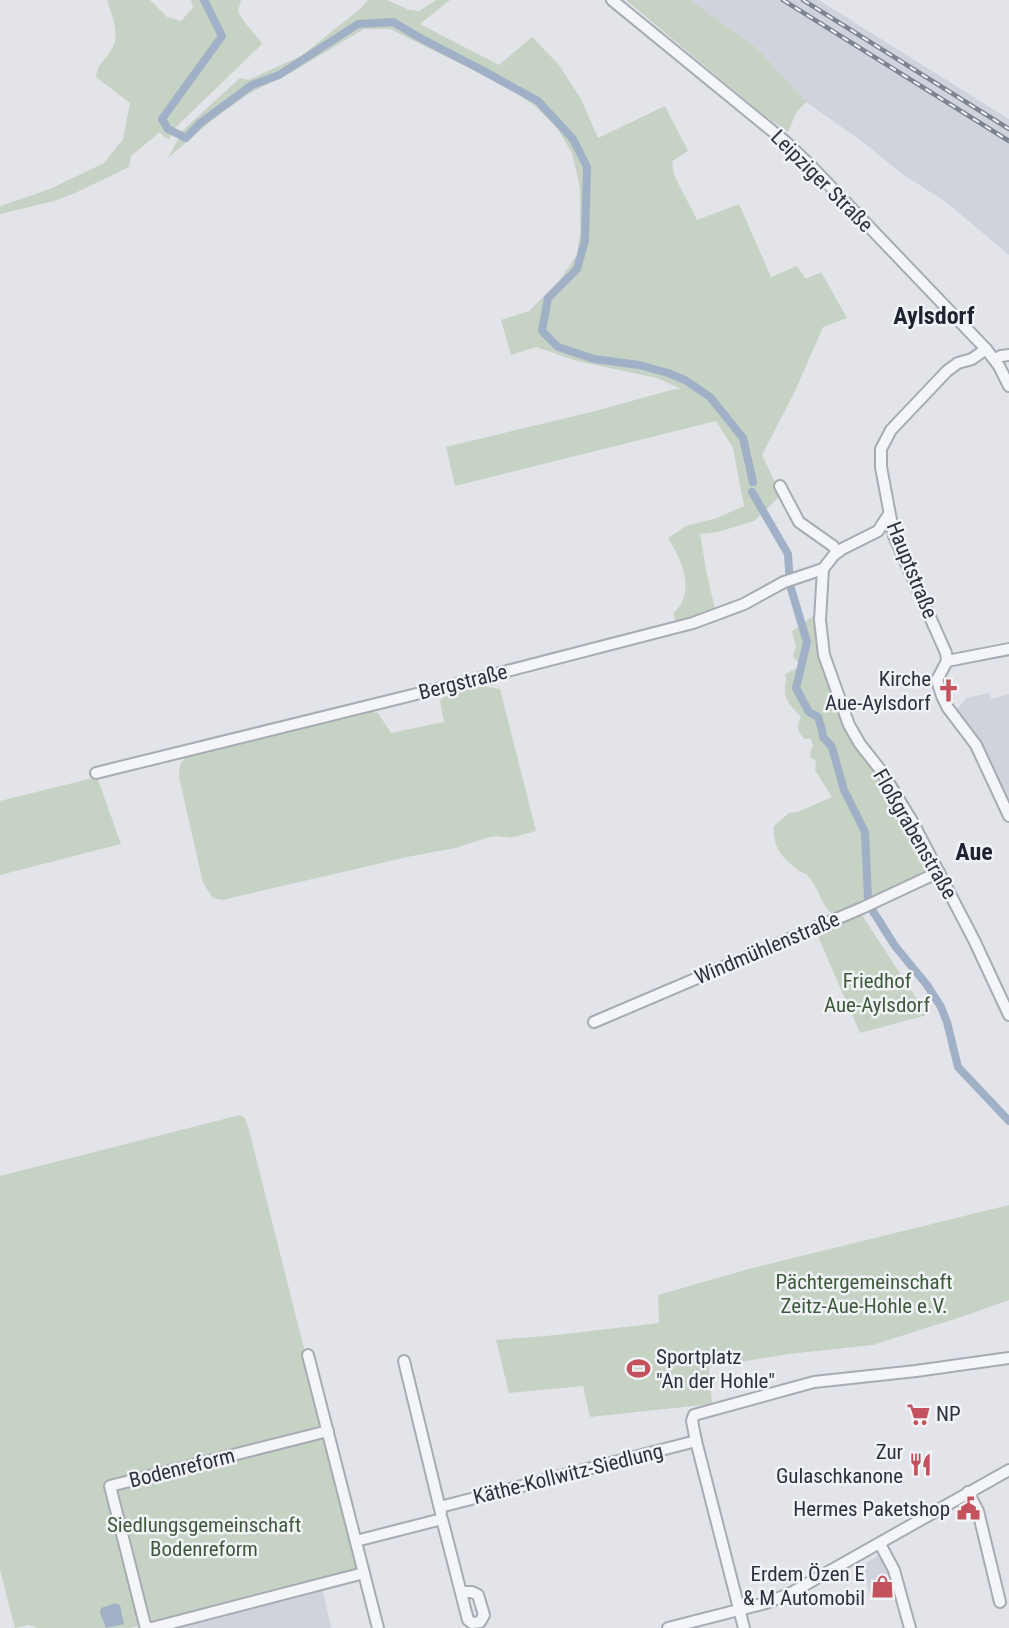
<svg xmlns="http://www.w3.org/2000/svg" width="1009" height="1628" viewBox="0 0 1009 1628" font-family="'Roboto Condensed',sans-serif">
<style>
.built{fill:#d0d3db}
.green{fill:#c6d2c4}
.water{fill:#a0b0c6}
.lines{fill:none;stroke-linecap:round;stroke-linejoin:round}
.canal{stroke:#a0b0c6;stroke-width:8}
.minor-casing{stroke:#a7abb3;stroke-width:14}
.minor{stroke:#f4f5f8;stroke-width:10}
.rail-casing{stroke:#7c8391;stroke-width:4.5}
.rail{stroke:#f1f3f7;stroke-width:2;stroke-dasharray:7;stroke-linecap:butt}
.labels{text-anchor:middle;stroke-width:5;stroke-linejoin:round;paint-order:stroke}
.street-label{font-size:21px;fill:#2b313f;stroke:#f1f3f7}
.poi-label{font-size:21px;fill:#2b313f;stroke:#f1f3f7;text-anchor:end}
.park-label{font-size:21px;fill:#3e5a3a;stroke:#f1f3f7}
.quarter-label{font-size:24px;font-weight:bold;fill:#1d2330;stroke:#f1f3f7}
</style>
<rect width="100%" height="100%" fill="#e2e4e9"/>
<g class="built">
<path d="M690,0H819L1009,119V255L946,202L901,173L864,143L806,102L758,49Z"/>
<path d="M990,693L991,699L1009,694V820L980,761L952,716L966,698Z"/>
<path d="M880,1554L890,1570L895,1595L871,1599L865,1576L860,1567Z"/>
<path d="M322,1587L331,1628H167Z"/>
</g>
<g class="green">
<path d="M107,0H150L167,17L181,21L193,8L191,0H241L238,11C244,24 254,32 262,44L176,127L169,139L164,137L160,132L131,156L129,167L75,193L54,201L0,214V206L50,189L104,163L123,139L130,103L96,77C98,63 103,63 110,52C122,35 112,17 107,0Z"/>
<path d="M368,0H387L409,10L419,11L436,0H450L420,24L499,65L532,37L559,65L581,99L598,138L665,106L688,151L672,161L674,175L697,220L739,204L771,277L797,266L806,279L821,272L847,318L823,327L795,391L762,455L781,495L754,521L718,532L700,534L707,575L718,621L680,631L673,614C676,610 681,606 682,602C692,581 679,556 668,538L686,526L717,518L744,506L733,448L716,421L455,486L446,447L595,411L675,389H681L657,378L577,361L536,347L511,355L501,320L529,311L559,281L577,255L580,233V188L572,153L557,128L536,107L518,94L471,69L390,29H364L294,71L248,94L211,121L168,158L183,130L240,78L248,80L301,56L360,9Z"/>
<path d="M626,0H690L758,49L806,102L796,113L788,132L761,113Z"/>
<path d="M813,616H817L846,730L880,774L931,865L929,871L860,912L927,1015L860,1033L816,932L833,915C821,905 818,886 807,875C806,874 799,871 798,870C783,859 772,847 774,826L789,813L798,812L832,797L815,770L816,761L811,758L810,752L813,746L811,739H805C798,733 796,726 801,717C793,708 784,701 785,688C785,682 787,680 785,674L801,666L793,656L796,647L792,631Z"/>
<path d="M483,686L500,689L536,831L510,838L498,836L490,837L455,848L412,856L222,900L213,898L203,883L179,777L180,764L186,757L365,711L378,713L391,733L444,722L440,701C449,689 468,689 483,686Z"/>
<path d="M97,777L121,844L0,875V801Z"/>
<path d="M240,1115L245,1118L249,1130L360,1571L322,1587L130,1628H37L29,1625L15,1628L0,1570V1176Z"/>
<path d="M1009,1205V1300L967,1315L873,1345L789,1354L709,1367L712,1404L590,1417L583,1386L509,1393L496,1340L557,1335L659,1323L658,1295L749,1269Z"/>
</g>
<path class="water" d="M116,1603L120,1605L124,1624L106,1628L100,1613L101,1608Z"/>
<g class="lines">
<g class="canal">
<path d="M204,0L222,36L162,119L168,129L186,138L199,124L252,85L279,75L358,24L393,22L422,39L480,69L538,101L573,139L587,167L585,241L577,269L548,298L542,331L558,347L594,359L639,365L668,373L685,380L710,397L743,438L753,482"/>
<path d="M752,492L788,554L790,585L807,642L796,688L809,712L818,717L822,730L823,737L832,747L844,790L865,832L868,899L871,908L895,946L927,985L941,1007L947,1022L958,1067L1009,1121"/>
</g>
<defs>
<g id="minor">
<path d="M612,0L787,143L811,166L986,349L999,366L1009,386"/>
<path d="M986,349L972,359L958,363L947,371L891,430L881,449V467L894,536L946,653L947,661L937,680L942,696L948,708L976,745L1009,816"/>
<path d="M995,359L1001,356L1009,355"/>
<path d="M780,486L799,522L833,546L838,552"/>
<path d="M889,514L878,531L842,549L834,555L823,569L820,620L824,655L849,725L860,744L882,772L912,821L974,940L1009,1015"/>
<path d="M947,661L1009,649"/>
<path d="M96,773L453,685L693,623L744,604L784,582L823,569"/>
<path d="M594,1022L862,908L939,872"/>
<path d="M308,1355L378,1628"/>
<path d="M404,1361L441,1513"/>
<path d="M968,1492L978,1511L1000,1602"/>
<path d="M440,1507L696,1441"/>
<path d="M356,1541L442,1519L468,1620L472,1623L480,1622L484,1615L478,1595L472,1592H461"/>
<path d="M880,1544L894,1570L910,1628"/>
<path d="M149,1628L145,1625L144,1621L110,1486L328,1431"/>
<path d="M152,1628L364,1573"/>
<path d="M668,1628L766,1603L789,1594L1009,1470"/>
<path d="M744,1628L696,1441L692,1421L694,1415L814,1382L916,1371L1009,1358"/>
</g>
</defs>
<use href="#minor" class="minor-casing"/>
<use href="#minor" class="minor"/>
<defs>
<g id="rail">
<path d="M783,0L1009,141"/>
<path d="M803,0L1009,129"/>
</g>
</defs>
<use href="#rail" class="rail-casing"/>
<use href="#rail" class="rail"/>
</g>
<defs>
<symbol id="church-bare" viewBox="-9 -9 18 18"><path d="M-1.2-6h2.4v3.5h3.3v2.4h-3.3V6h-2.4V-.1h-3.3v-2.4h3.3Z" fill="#c3525c" stroke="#f1f3f7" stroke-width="2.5" paint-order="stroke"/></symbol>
<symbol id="stadium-bare" viewBox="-9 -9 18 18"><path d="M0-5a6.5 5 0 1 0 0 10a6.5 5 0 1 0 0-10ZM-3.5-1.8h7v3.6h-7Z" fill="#c3525c" stroke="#f1f3f7" stroke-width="2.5" paint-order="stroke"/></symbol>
<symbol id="supermarket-bare" viewBox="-9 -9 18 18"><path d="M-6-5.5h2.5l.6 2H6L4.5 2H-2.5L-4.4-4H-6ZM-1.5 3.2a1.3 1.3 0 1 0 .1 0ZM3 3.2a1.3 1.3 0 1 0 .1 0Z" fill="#c3525c" stroke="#f1f3f7" stroke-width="2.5" paint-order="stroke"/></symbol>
<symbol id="restaurant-bare" viewBox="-9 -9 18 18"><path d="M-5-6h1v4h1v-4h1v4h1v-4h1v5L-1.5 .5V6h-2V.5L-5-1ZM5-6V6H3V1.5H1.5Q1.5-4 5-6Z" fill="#c3525c" stroke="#f1f3f7" stroke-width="2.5" paint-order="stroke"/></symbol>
<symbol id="civic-bare" viewBox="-9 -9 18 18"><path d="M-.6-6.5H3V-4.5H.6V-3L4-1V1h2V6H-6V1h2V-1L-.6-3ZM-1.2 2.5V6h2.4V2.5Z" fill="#c3525c" stroke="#f1f3f7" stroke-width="2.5" paint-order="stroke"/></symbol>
<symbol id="shop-bare" viewBox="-9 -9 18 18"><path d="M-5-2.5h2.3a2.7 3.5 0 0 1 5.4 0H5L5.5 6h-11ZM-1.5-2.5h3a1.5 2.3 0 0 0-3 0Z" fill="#c3525c" stroke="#f1f3f7" stroke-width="2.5" paint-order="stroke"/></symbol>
</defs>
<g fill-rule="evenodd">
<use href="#church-bare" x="932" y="674" width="33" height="33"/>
<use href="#stadium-bare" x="622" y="1352" width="33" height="33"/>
<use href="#supermarket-bare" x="902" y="1398" width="33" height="33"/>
<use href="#restaurant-bare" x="904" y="1448" width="33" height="33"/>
<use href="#civic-bare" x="952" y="1492" width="33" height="33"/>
<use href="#shop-bare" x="866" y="1570" width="33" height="33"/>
</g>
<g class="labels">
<g class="street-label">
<text transform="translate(822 181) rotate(45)" y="7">Leipziger Straße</text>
<text transform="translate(912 570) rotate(68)" y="7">Hauptstraße</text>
<text transform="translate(463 682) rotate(-14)" y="7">Bergstraße</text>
<text transform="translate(915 834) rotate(60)" y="7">Floßgrabenstraße</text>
<text transform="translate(767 948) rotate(-23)" y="7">Windmühlenstraße</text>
<text transform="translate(182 1468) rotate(-14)" y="7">Bodenreform</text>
<text transform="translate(568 1474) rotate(-14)" y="7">Käthe-Kollwitz-Siedlung</text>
</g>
<g class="poi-label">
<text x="931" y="686">Kirche<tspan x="931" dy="24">Aue-Aylsdorf</tspan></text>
<text x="656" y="1364" text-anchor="start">Sportplatz<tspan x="656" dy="24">"An der Hohle"</tspan></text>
<text x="936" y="1421" text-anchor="start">NP</text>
<text x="903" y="1459">Zur<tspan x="903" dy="24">Gulaschkanone</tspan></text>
<text x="950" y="1516">Hermes Paketshop</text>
<text x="865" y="1581">Erdem Özen E<tspan x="865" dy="24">&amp; M Automobil</tspan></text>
</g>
<g class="park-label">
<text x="877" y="988">Friedhof<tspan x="877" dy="24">Aue-Aylsdorf</tspan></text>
<text x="864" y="1289">Pächtergemeinschaft<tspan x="864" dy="24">Zeitz-Aue-Hohle e.V.</tspan></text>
<text x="204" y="1532">Siedlungsgemeinschaft<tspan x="204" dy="24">Bodenreform</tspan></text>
</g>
<g class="quarter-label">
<text x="934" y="324">Aylsdorf</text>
<text x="974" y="860">Aue</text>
</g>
</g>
</svg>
